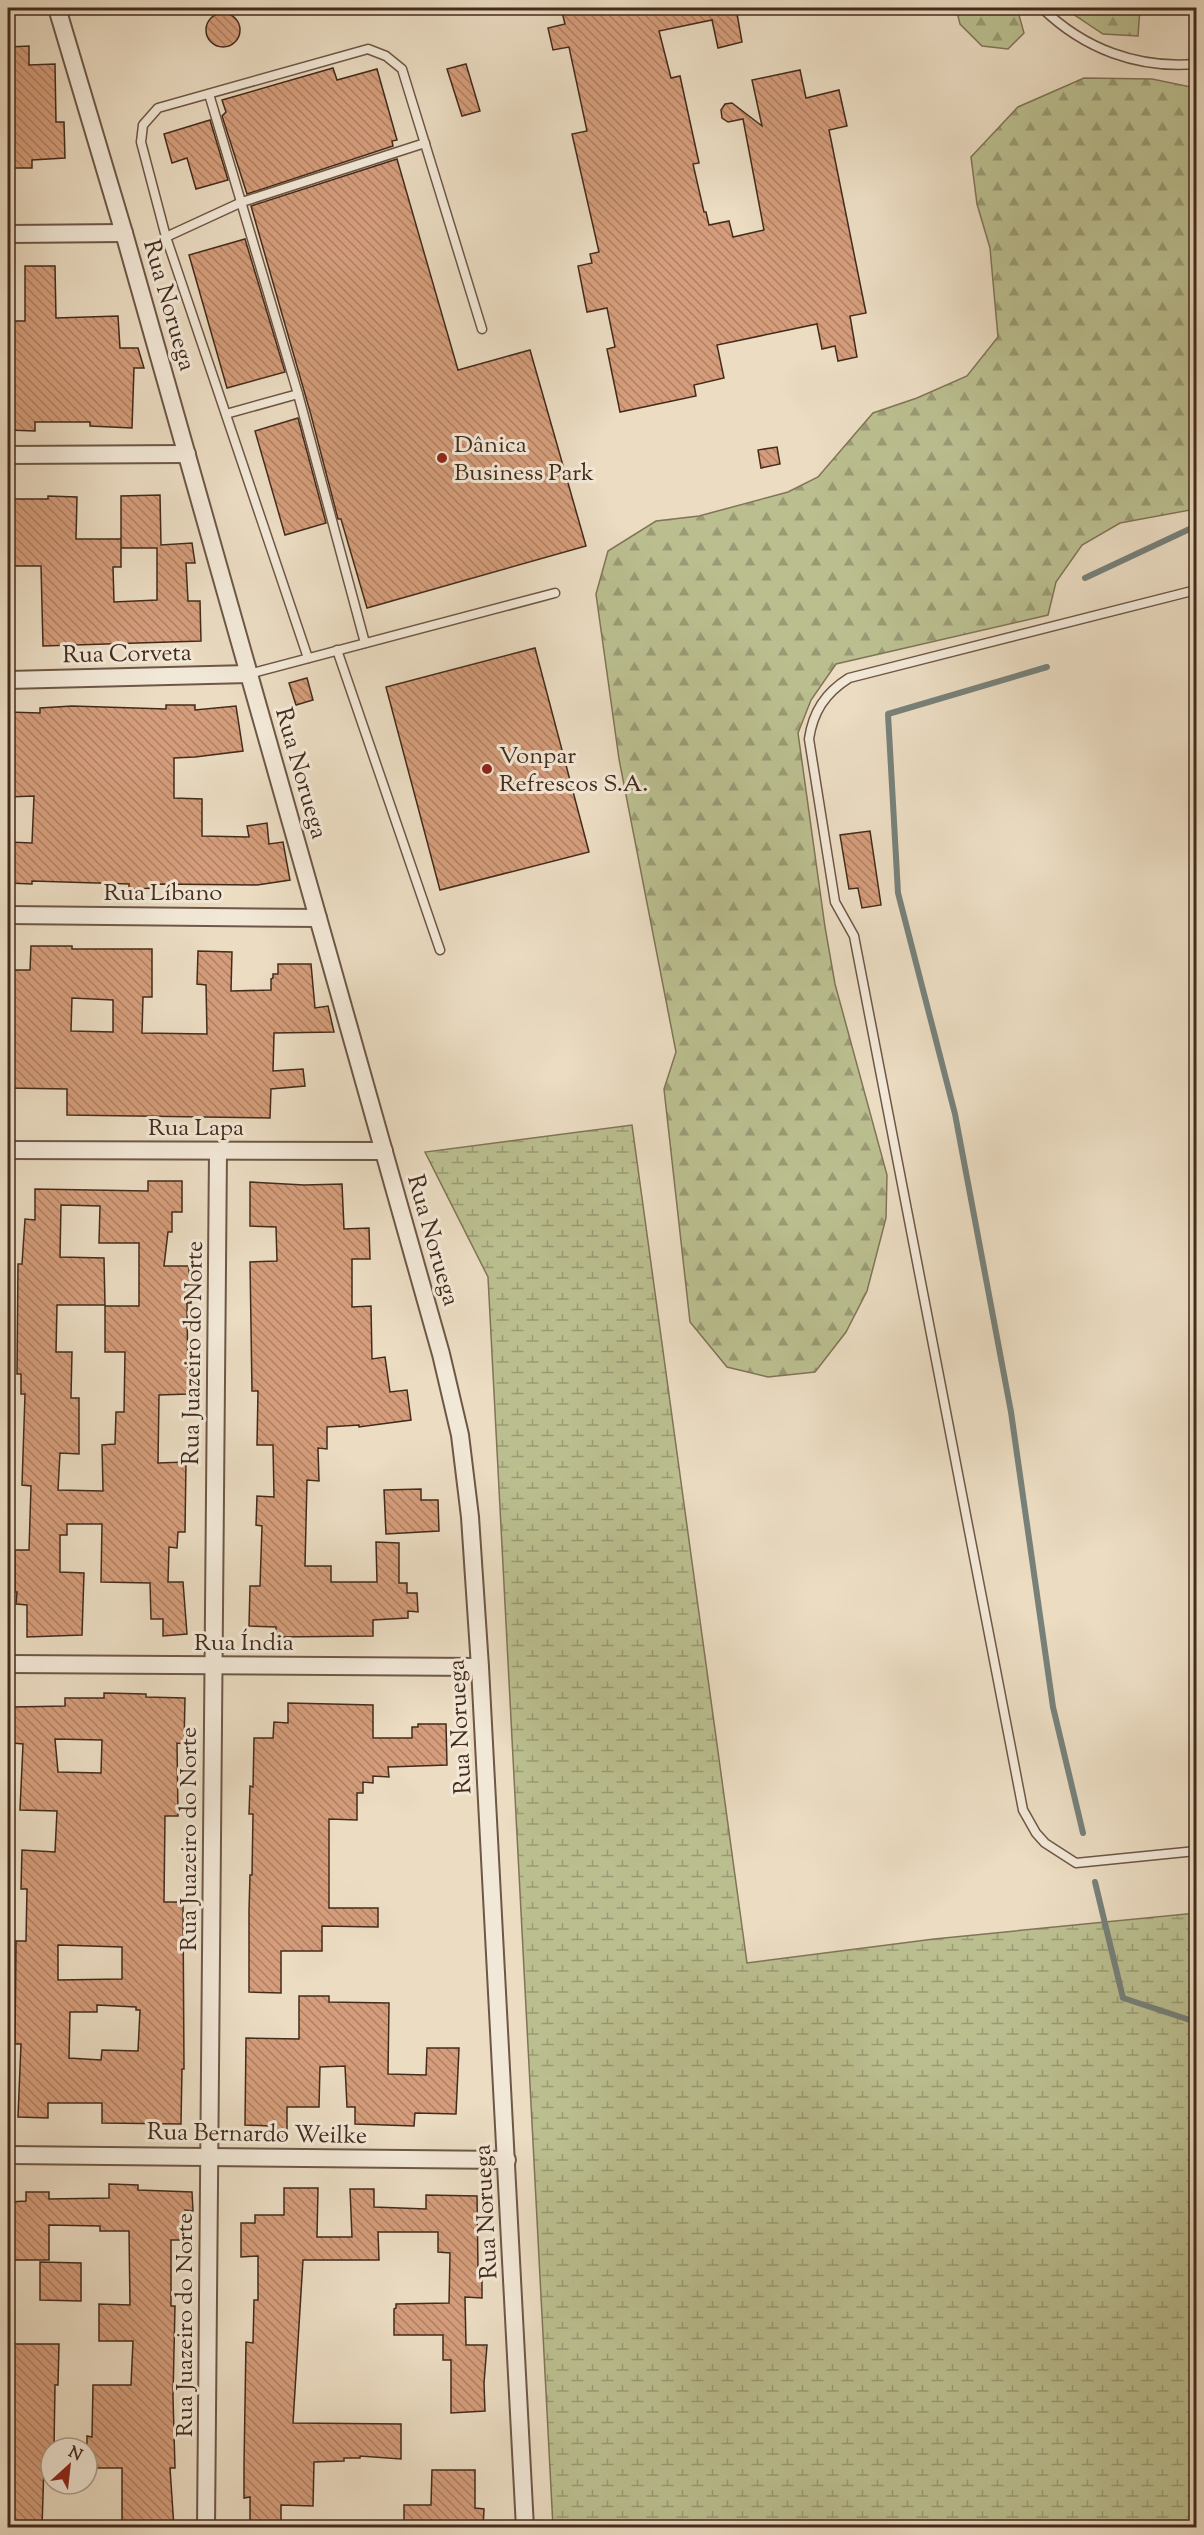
<svg xmlns="http://www.w3.org/2000/svg" width="1204" height="2535" viewBox="0 0 1204 2535" font-family="'Sorts Mill Goudy',serif">
<style>
.forest{fill:url(#forest-firs);stroke:#807556;stroke-width:1.5}
.wetland{fill:url(#wetland-marsh);stroke:#807556;stroke-width:1.5}
.lines{fill:none;stroke-linecap:round;stroke-linejoin:round}
.stream{stroke:#77817a;stroke-width:6}
.building{fill:url(#building-back-hatch);stroke:#442b1c;stroke-width:1.5;fill-rule:evenodd}
.service-casing{stroke:#6e5746;stroke-width:11}
.minor-casing{stroke:#6e5746;stroke-width:20}
.service{stroke:#f2e8d7;stroke-width:8}
.minor{stroke:#f2e8d7;stroke-width:16}
.poi-dot{fill:#8f2418;stroke:#f2e8d7;stroke-width:2}
.labels{text-anchor:middle;stroke-width:6;stroke-linejoin:round;paint-order:stroke}
.street-label{font-size:24px;fill:#442b1c;stroke:#f2e8d7}
.poi-label{font-size:24px;fill:#442b1c;stroke:#f2e8d7;text-anchor:start}
</style>
<defs>
<pattern id="forest-firs" width="22" height="20" patternUnits="userSpaceOnUse" patternTransform="scale(1.5)"><rect width="22" height="20" fill="#bbbf90"/><path d="M5 1l3.5 6h-7zM16 11l3.5 6h-7z" fill="#9a9b75"/></pattern>
<pattern id="wetland-marsh" width="20" height="14" patternUnits="userSpaceOnUse" patternTransform="scale(1.5)"><rect width="20" height="14" fill="#bbbf90"/><path d="M1 5h8M5 5V1M11 12h8M15 12V8" fill="none" stroke="#9a9b75"/></pattern>
<pattern id="building-back-hatch" width="6" height="6" patternUnits="userSpaceOnUse" patternTransform="scale(1.5)"><rect width="6" height="6" fill="#d59d7b"/><path d="M-1 5l2 2M0 0l6 6M5-1l2 2" fill="none" stroke="#ae8064"/></pattern>
</defs>
<rect width="100%" height="100%" fill="#ebdcc2"/>
<filter id="stains"><feTurbulence type="fractalNoise" baseFrequency=".00333" numOctaves="4"/><feColorMatrix values="0 0 0 0 .2 0 0 0 0 .09 0 0 0 0 .02 0 0 0 .5 -.17"/></filter>
<radialGradient id="worn" r=".72"><stop offset=".6" stop-color="#630" stop-opacity="0"/><stop offset="1" stop-color="#630" stop-opacity=".3"/></radialGradient>
<g class="forest">
<path d="M956,8H1017L1024,33L1008,49L982,46L960,24Z"/>
<path d="M1064,8H1140L1138,36L1103,34Z"/>
<path d="M1084,78L1152,79L1196,88V509L1120,523L1082,545L1056,582L1048,615L836,664L811,700L798,733L825,927L835,984L887,1175L886,1218L867,1291L846,1332L815,1372L768,1377L727,1367L690,1322L664,1089L676,1052L619,759L596,594L608,551L656,521L699,516L788,492L818,477L873,413L917,398L967,376L998,337L990,248L977,204L971,157L1018,107Z"/>
</g>
<path class="wetland" d="M632,1125L747,1963L934,1939L1196,1913V2527H553L488,1277L425,1152Z"/>
<g class="lines">
<g class="stream">
<path d="M1085,578L1196,526"/>
<path d="M1047,667L888,714L898,893L955,1114L1011,1412L1053,1707L1083,1833"/>
<path d="M1095,1882L1123,1998L1196,2022"/>
</g>
</g>
<g class="building">
<path d="M561,8H736L742,42L718,48L712,20L659,31L671,78L680,76L699,163L693,164L704,212H706L709,225L729,221L733,237L764,230L743,119L728,122L722,118L721,110L725,104L732,103L762,126L752,80L800,70L806,98L839,90L847,126L829,130L866,313L850,316L857,357L838,361L835,346L822,349L817,324L717,345L724,378L694,385L696,396L620,412L607,349L615,347L607,308L587,312L578,266L592,263L590,254L599,252L572,134L587,131L569,47L553,50L548,28L565,24Z"/>
<circle cx="223" cy="30" r="17"/>
<path d="M29,46V65L55,64L56,122H64L65,158L32,160V168H8V47Z"/>
<path d="M466,64L480,111L462,116L447,69Z"/>
<path d="M333,68L337,80L377,69L397,140L392,141L393,146L247,194L222,116L226,112L222,100Z"/>
<path d="M210,120L228,180L196,189L187,158L172,163L164,134Z"/>
<path d="M397,159L458,370L530,350L586,546L367,608L341,519H338L311,415L251,206Z"/>
<path d="M245,239L285,372L227,388L189,255Z"/>
<path d="M25,266H55L56,318L118,316L120,348H138L144,368H134L132,428L90,426V422H35V431L8,430V321H25Z"/>
<path d="M298,418L326,523L285,535L255,431Z"/>
<path d="M777,447L780,464L761,468L758,450Z"/>
<path d="M160,495L161,545L192,543L195,563H186L188,601H200L201,641L43,646L41,566H8V499H48V496L77,497L76,539H121V548V496ZM121,548H157V600L114,602L113,567H121Z"/>
<path d="M535,648L589,852L440,890L386,687Z"/>
<path d="M307,678L313,700L296,705L289,683Z"/>
<path d="M166,705H195V710L236,706L243,751L195,757L174,758V798L202,799V836L249,837L247,826L267,823L269,844L283,842L290,880L257,885L157,884V888L129,889V884L32,881V884L8,883V842L32,843L34,796L8,797V712L40,713V708L72,706L166,709Z"/>
<path d="M870,831L881,905L862,908L858,888L849,889L840,835Z"/>
<path d="M31,946H72V949H152V997H143L142,1033L207,1034L206,985L197,984L198,951L232,952L231,991L271,990V979L273,978V974H278V964H311L315,1008L328,1006L334,1032L274,1033L273,1071L303,1069L305,1086L271,1089L270,1118L67,1115V1089L8,1088V970H30ZM72,998L113,1000V1032L71,1031Z"/>
<path d="M148,1181H182V1212H172V1232H168L164,1266H189V1276H192L191,1303H187L188,1394L159,1395L158,1463L186,1462L185,1532H178L177,1548L169,1547L168,1582H183L187,1634L163,1636V1619H151L150,1583L101,1582L102,1524H67V1535H60V1572L84,1573L82,1635L27,1637V1605L16,1604L17,1592H15V1550H29L31,1486L22,1485L25,1394H21V1374H17L18,1264H22L25,1219L35,1220V1189L148,1191ZM61,1205L100,1206L99,1243H139V1306H105V1352H125L124,1412H116L115,1444L102,1445L103,1491L58,1490L60,1453L79,1454V1398H71L72,1352H56L57,1305H105L104,1258L60,1257Z"/>
<path d="M250,1182L304,1185L342,1184L344,1229L369,1228L370,1259H352V1307L371,1306L372,1359L385,1357L390,1392L407,1390L411,1420L359,1427V1425L327,1427V1449L318,1448L319,1481L307,1480L305,1566H331V1582H377L376,1542L399,1543V1583H407V1593H417L418,1612L408,1611V1618L373,1620V1636L276,1637V1627L249,1626L250,1586H260L262,1526L256,1525L257,1496L274,1497L273,1445H257L258,1391H252L250,1262L277,1261L276,1227L250,1226Z"/>
<path d="M421,1489V1500H438L439,1531L386,1534L384,1490Z"/>
<path d="M104,1693L146,1694V1697L185,1698L184,1744L177,1743L178,1816H165L164,1902H183L184,2069H182L181,2124L102,2123V2103H48V2118L18,2117L21,2044H15L16,1941H26L27,1889H21L22,1850L55,1852L57,1811L20,1810L23,1744L13,1743V1707L65,1706V1698H104ZM55,1739L102,1740L101,1773L58,1772ZM58,1945L122,1947V1979L58,1980ZM97,2005L136,2007V2010H140L138,2051L102,2050L101,2060L69,2058L70,2012H97Z"/>
<path d="M288,1703L373,1705V1738H412V1727H418V1724H446L447,1765L388,1767L389,1777L373,1776V1783L363,1782V1793H357V1820L329,1819V1908H378V1927L322,1926V1951H281V1993L249,1992V1911L250,1875H252L253,1814H249L250,1786L253,1787L254,1738H273L274,1722L288,1723Z"/>
<path d="M299,1996H329V2002L389,2003L388,2074L426,2075L427,2048H459L456,2114L415,2113L414,2126L355,2124V2107H347L345,2066L320,2067L319,2107H287V2138H269L270,2126L245,2125L246,2038L299,2039Z"/>
<path d="M109,2184L138,2185V2190L192,2192L193,2211L185,2210V2240H171V2306H175L173,2397L175,2468H170L174,2528H122V2468H87V2436L92,2437L93,2385H131L133,2341H99V2304L130,2305L129,2231H100V2226L49,2225V2260H8V2242H11L10,2202L26,2201V2192H49V2199L109,2198Z"/>
<path d="M284,2188H318L317,2237H352L350,2189H374V2207L426,2209V2195L477,2196L478,2269H482V2298L465,2297L466,2345H487L484,2383L485,2411L451,2413V2360H443V2335H394V2309L396,2308V2304L449,2303L450,2253L438,2252V2232H378L379,2260H303L293,2423L401,2424V2459L360,2456V2458H344V2461L314,2462L313,2506L281,2505V2528H250V2497L244,2498V2466L246,2342L253,2343L254,2300H258V2256L241,2257V2223H255V2215H284Z"/>
<path d="M40,2262L81,2263V2301L40,2300Z"/>
<path d="M10,2344H59L58,2385H55L54,2448H51L50,2465H44L42,2527L12,2528V2514H8Z"/>
<path d="M432,2470H475V2508L484,2509L483,2528H404V2505H431Z"/>
</g>
<g class="lines">
<defs>
<g id="service">
<path d="M1042,8C1084,49 1138,69 1196,64"/>
<path d="M209,94L298,394L365,643"/>
<path d="M166,237L242,202L425,143"/>
<path d="M226,414L298,394"/>
<path d="M1196,590L849,678C825,693 813,712 809,739L835,902L854,936L1023,1810L1036,1833L1045,1843L1076,1863L1196,1851"/>
<path d="M337,650L440,950"/>
<path d="M308,658L166,237L141,142L143,125L158,108L368,49L386,56L402,69L482,329"/>
<path d="M249,674L555,593"/>
</g>
<g id="minor">
<path d="M57,8L124,233L318,918L441,1354L460,1435L470,1517L480,1667L525,2528"/>
<path d="M8,234L124,233"/>
<path d="M8,455L187,454"/>
<path d="M8,680L249,674"/>
<path d="M8,915L318,918"/>
<path d="M8,1150L384,1151"/>
<path d="M8,1664L480,1667"/>
<path d="M8,2155L507,2160"/>
<path d="M206,2528L218,1151"/>
</g>
</defs>
<use href="#service" class="service-casing"/>
<use href="#minor" class="minor-casing"/>
<use href="#service" class="service"/>
<use href="#minor" class="minor"/>
</g>
<g class="poi-dot">
<circle cx="442" cy="458" r="6"/>
<circle cx="487" cy="769" r="6"/>
</g>
<g class="labels">
<g class="street-label">
<text transform="translate(170 305) rotate(74)" y="8">Rua Noruega</text>
<text transform="translate(127 653) rotate(-1)" y="8">Rua Corveta</text>
<text transform="translate(302 773) rotate(74)" y="8">Rua Noruega</text>
<text x="163" y="900">Rua Líbano</text>
<text x="196" y="1135">Rua Lapa</text>
<text transform="translate(434 1240) rotate(74)" y="8">Rua Noruega</text>
<text transform="translate(192 1353) rotate(-89)" y="8">Rua Juazeiro do Norte</text>
<text x="244" y="1650">Rua Índia</text>
<text transform="translate(459 1727) rotate(-93)" y="8">Rua Noruega</text>
<text transform="translate(188 1839) rotate(-90)" y="8">Rua Juazeiro do Norte</text>
<text transform="translate(257 2133) rotate(1)" y="8">Rua Bernardo Weilke</text>
<text transform="translate(485 2212) rotate(-93)" y="8">Rua Noruega</text>
<text transform="translate(184 2325) rotate(-90)" y="8">Rua Juazeiro do Norte</text>
</g>
<g class="poi-label">
<text x="454" y="452">Dânica<tspan x="454" dy="28">Business Park</tspan></text>
<text x="499" y="763">Vonpar<tspan x="499" dy="28">Refrescos S.A.</tspan></text>
</g>
</g>
<rect width="1204" height="2535" fill="none" stroke="#ebdcc2" stroke-width="30"/>
<rect x="9" y="9" width="1186" height="2517" fill="none" stroke="#442b1c" stroke-width="3"/>
<rect x="15" y="15" width="1174" height="2505" fill="none" stroke="#442b1c" stroke-width="1.5"/>
<g transform="translate(69 2466) rotate(27)"><circle r="28" fill="#f2e8d7" stroke="#ac9c8c" stroke-width="1.5"/>
<path d="M0-4.5L10 22L0 15L-10 22Z" fill="#8f2418"/>
<text y="-9" font-size="16" font-weight="bold" text-anchor="middle" fill="#442b1c">N</text>
</g>
<rect width="100%" height="100%" filter="url(#stains)"/>
<rect width="100%" height="100%" fill="url(#worn)"/>
</svg>
